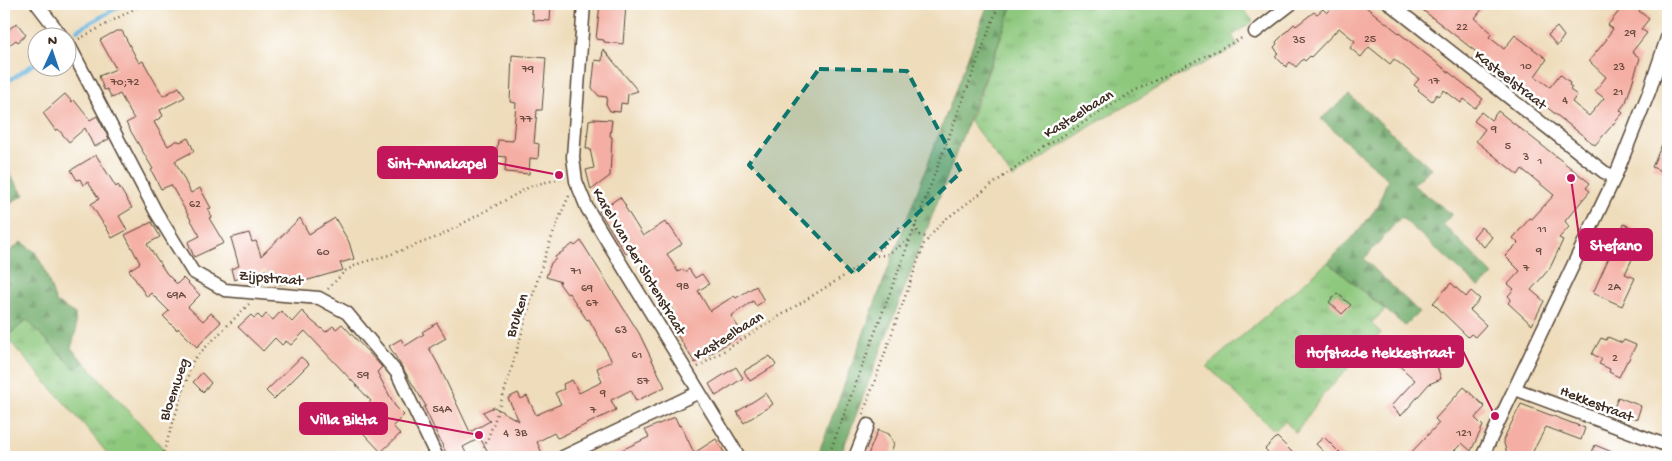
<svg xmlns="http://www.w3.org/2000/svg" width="1672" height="461" viewBox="0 0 1672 461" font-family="'Gochi Hand',sans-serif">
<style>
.grass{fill:url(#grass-tufts);stroke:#64794e}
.forest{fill:url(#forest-firs);stroke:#566b45}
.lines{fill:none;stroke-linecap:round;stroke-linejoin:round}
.stream{stroke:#64b6df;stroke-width:4}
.building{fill:#f4aea3}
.minor-casing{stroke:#564535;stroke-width:15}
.path{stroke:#564535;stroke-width:2.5;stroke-dasharray:1 4;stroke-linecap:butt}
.minor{stroke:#fff;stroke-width:12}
.marked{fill:#0f766e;fill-opacity:0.2;stroke:#0f766e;stroke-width:4;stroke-dasharray:10 6;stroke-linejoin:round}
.labels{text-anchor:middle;stroke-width:5;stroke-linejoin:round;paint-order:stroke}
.number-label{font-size:12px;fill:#694b3f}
.street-label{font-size:15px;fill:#3b2a1e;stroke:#fff}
.leader{fill:none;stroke:#c2185b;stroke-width:2}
.callout-dot{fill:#c2185b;stroke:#fff;stroke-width:2}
.callout{fill:#c2185b;stroke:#c2185b;stroke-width:2}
.callout-label{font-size:16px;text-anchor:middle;font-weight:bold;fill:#fff}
</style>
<defs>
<pattern id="grass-tufts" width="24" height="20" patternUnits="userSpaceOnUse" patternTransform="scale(1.25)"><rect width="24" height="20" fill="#8dc87d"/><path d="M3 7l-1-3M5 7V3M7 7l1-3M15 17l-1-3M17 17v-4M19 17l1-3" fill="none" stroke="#74a366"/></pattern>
<pattern id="forest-firs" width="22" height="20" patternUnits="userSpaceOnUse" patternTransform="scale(1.25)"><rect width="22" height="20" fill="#72ac6c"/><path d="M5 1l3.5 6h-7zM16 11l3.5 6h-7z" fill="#5f8c58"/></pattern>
</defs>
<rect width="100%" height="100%" fill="#fff"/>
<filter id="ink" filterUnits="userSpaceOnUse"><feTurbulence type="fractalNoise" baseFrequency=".02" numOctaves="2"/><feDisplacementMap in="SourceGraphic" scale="10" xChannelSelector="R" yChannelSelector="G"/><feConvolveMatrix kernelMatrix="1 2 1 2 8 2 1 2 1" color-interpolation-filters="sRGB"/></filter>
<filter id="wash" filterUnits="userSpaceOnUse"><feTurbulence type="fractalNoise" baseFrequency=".0096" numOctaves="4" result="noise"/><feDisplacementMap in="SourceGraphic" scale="20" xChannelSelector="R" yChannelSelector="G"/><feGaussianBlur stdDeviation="1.12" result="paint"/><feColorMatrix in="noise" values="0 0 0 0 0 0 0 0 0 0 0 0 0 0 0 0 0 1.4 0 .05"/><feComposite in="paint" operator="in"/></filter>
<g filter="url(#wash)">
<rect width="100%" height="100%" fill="#eedcba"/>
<g class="grass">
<path d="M1013,4H1239L1253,21L1232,36L1239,46L1171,80L1091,126L1013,178L970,121Z"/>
<path d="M1328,262L1385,310L1371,323L1381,333L1322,396L1296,433L1285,421L1274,430L1207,366Z"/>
<path d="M27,320L75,369L84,362L171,457H110L86,427L6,337Z"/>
</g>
<g class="forest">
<path d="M988,4H1013L840,457H817Z"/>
<path d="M1349,95L1431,168L1413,185L1452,214L1443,224L1493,275L1479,287L1401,217L1364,259L1419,312L1405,326L1328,262L1361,228L1377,207L1388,179L1321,119Z"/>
<path d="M4,166L24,195L4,206Z"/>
<path d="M21,242L35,252L44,268L56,302L75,314L76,331L71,348L84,362L75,369L27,320L6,337L4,335V256Z"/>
</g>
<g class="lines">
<g class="stream">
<path d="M77,30L124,4"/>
<path d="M4,84L38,61"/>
</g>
</g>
<g id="blocks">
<g class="building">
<path d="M532,4H551L550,21L533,20V13H531Z"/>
<path d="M600,4H626L623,44L604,42V40L596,39Z"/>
<path d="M1336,4H1362L1483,99L1475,108L1464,99L1461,103L1444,90L1439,96L1437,94L1432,101L1418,90L1419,89L1414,85L1419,79L1403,66L1394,59L1390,64L1369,47L1361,57L1350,48L1355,41L1339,28L1311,57L1310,56L1305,61L1303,59L1296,67L1290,62L1286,67L1275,56L1278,53L1274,47L1277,44L1276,42L1294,24L1296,26L1314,12L1317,14L1323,9L1327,13Z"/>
<path d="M1415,4H1477L1483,8L1475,18L1492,33L1489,37L1504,49L1515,35L1547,59L1535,76L1550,87L1560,74L1570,83L1569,85L1572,87L1570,90L1577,95L1572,102L1589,116L1604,98L1595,91L1606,77L1589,61L1607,39L1606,38L1613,29L1608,25L1620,10L1613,4H1645L1639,11L1649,19L1641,29L1647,33L1632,52L1640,58L1626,102L1620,110L1623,113L1595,145Z"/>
<path d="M17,23L26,35L18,42L16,40L4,49V33Z"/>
<path d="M1557,27L1564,36L1557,46L1548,35Z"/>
<path d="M116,31H122L139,63L143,61L163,96L179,87L185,97L160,110L163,116L154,122L168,146L176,141H179L180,142L188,138L194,151L175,161L191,193L200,188L211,208L208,209L212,217L209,218L224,243L194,257L188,242L200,236L171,185L161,189L151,170L153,169L126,123L134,119L120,94L112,98L107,89L104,90L99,76L116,69L100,40Z"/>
<path d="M603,49L638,91L628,94L627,104L621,103L620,112L610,111L606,104L607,97L599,96L592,88L595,60L602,61Z"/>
<path d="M512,55L546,58L542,110H537L534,143L539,144L538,159L530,158L529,174L505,172L506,157L496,156L498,140L513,141L516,103L510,102Z"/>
<path d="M65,94L72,102L74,100L90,120L97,116L109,139L94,147L85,128L69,142L58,129L56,131L43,113Z"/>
<path d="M1498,111L1590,183L1586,188L1590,191L1565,221L1569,227L1559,238L1563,240L1550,268L1531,290L1544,301L1532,325L1508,303L1511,299L1508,296L1514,289L1508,284L1520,271L1505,256L1518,243L1513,238L1530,218L1532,219L1554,195L1522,169L1518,175L1476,141L1485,129L1474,121L1481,112L1491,120Z"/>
<path d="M593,119L612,120L610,136L612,137L610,176L591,190L586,170L594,168L590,149H586L589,120Z"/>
<path d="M1668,131V174L1652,167Z"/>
<path d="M96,155L116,187L118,185L132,208L119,216L127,230L112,238L105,225H104L91,204L99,199L88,182L83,185L80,179L77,180L71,170Z"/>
<path d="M620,197L626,206L625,207L643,236L665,222L667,226L669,225L682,244L667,254L678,272L683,269L685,272L689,269L695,278L702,274L709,284L698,291L710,311L734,296L736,298L756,286L764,301L756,306L753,301L731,316L743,334L695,363L667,319L675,314L633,249L626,254L599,211Z"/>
<path d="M300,218L309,234L335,218L349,242L354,259L340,263L343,270L298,283L276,284V280L266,281V270L234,280L231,269L239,266L231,238L249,233L252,242L256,241L261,256Z"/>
<path d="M152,222L160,237L147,244L167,274L177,284L183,278L200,295L188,307L203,321L211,313L221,322L197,347L178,328L177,330L163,316L169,311L151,293L147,297L129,270L140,263L125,235Z"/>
<path d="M1624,224L1644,234L1625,274L1635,278L1622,306L1593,293Z"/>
<path d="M1481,227L1492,237L1484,247L1473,237Z"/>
<path d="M581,241L639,333L665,387L636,401L631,390L611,400L616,410L560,437L557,438L554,433L537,442L542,453L533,457H491L480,438L463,447L468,457H448L424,407L426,406L389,346L401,339L405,346L424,334L422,332L437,323L446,338L429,348L439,366L470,432L490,421L483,412L494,407L519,421L508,398L518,393L521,399L527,396L536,415L561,404L555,393L564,389L563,384L572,380L579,393L602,382L597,368L612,361L589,319L587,320L569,293L567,294L559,283L561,282L546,277L551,263L556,259L555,257L573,244L575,246Z"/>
<path d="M1451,283L1466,297L1471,291L1480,299L1470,310L1486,325L1475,337L1471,334L1468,337L1433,303Z"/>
<path d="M1337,293L1351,305L1342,314L1329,302Z"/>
<path d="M281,311L292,322L302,311L313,322L326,332L333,326L336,329L342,324L382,367L377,372L395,406L404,415L393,426L400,434L381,452L352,421L371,401L305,331L291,345L286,341L282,345L275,338L263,351L238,327L251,315L254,318L258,315L262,319L266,314L273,320Z"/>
<path d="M1608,337L1622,343L1624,340L1636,345L1628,361H1627L1619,377L1609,372L1610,369L1599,364L1602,359L1592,354L1601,338L1606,340Z"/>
<path d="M1420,351L1422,357L1426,356L1428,362L1431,361L1433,367L1437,366L1441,379L1429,384L1401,416L1391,406L1415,380L1394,361Z"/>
<path d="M770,356L776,365L750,381L744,371Z"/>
<path d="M301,357L309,364L274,399L266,391Z"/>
<path d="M736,367L743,378L716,396L709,384Z"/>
<path d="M202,373L211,383L203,392L193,382Z"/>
<path d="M1464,387L1485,407L1475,418L1483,426L1471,451L1462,443L1448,457H1407L1439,423L1435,419Z"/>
<path d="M766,393L773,404L744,423L737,412Z"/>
<path d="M1618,397L1641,406L1637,419L1613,411Z"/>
<path d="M1521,404L1585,428L1581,440L1546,427L1530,457H1508L1503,440Z"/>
<path d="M675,417L679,426L681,425L694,453L716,439L727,457H607L649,437L645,430Z"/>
<path d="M878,430L889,434L894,444L889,457H867Z"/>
<path d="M1277,437L1297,457H1273L1265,449Z"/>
<path d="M1324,437L1344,457H1329L1316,444Z"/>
<path d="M1595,445L1624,457H1590Z"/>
</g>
</g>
</g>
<g filter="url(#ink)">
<use href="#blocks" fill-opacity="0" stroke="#564535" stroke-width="1"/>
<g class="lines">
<defs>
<g id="minor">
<path d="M37,4L63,38"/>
<path d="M584,4L573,157L576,181L587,208L739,457"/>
<path d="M1390,4L1604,172L1615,177"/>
<path d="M1255,32L1291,4"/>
<path d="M68,43L156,212L193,272L225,290L319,298L347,313L397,373L437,457"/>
<path d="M1515,389L1668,446"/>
<path d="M563,457L699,392"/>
<path d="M855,457L868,425"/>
<path d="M1482,457L1615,177L1649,92L1668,35"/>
</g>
</defs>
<use href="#minor" class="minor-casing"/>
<g class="path">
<path d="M1664,23L1668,8"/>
<path d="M79,39L143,4"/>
<path d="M915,226L919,235L929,238"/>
<path d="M872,256L886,255L909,240"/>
<path d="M328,289L345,271L360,263L389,255L440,236L533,185L565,178"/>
<path d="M698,367L860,266L886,243L900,227"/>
<path d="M863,414L924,244L942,222L1032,155L1134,91L1244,37"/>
<path d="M162,457L193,360L249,304"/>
<path d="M480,457C517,373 530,279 569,196"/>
<path d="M828,457L999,4"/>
</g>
<use href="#minor" class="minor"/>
</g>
</g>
<path class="marked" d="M819,69L907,71L961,172L854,274L749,165Z"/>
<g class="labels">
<g class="number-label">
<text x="1462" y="30">22</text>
<text x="1630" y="36">29</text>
<text x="1370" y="42">25</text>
<text x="1299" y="43">35</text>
<text x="1526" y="69">10</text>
<text x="1619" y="70">23</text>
<text x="528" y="72">79</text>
<text x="1434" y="84">17</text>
<text x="125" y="85">70;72</text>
<text x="1618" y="95">21</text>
<text x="1565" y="103">4</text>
<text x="526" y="122">77</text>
<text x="1494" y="132">9</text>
<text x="1508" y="149">5</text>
<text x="1526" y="160">3</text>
<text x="1540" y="164">1</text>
<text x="195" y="207">62</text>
<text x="1542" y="232">11</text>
<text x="1539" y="254">9</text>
<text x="323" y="255">60</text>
<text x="1526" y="271">7</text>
<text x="576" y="274">71</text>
<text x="683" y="289">98</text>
<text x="1614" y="290">2A</text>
<text x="587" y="291">69</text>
<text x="176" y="298">69A</text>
<text x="592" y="306">67</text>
<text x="621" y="333">63</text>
<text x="637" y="358">61</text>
<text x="1615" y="361">2</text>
<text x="363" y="378">59</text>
<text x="643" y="384">57</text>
<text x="603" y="396">9</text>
<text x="442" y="412">54A</text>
<text x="593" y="413">7</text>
<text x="506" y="436">4</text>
<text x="521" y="436">3B</text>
<text x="1464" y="436">121</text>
</g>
<g class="street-label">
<text transform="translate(1511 79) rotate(38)" y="5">Kasteelstraat</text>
<text transform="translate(1078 113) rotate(-32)" y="5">Kasteelbaan</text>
<text transform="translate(640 261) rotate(59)" y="5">Karel Van der Slotenstraat</text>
<text transform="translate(271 277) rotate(5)" y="5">Zijpstraat</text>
<text transform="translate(516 315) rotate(-72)" y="5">Brulken</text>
<text transform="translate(728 335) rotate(-32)" y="5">Kasteelbaan</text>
<text transform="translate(173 389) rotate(-71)" y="5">Bloemweg</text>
<text transform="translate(1597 403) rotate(21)" y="5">Hekkestraat</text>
</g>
</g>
<path class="leader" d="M559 175L497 163M1571 178L1580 244M1495 416L1463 351M479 435L387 418"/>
<g class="callout-dot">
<circle cx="559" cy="175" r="5"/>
<circle cx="1571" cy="178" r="5"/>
<circle cx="1495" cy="416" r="5"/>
<circle cx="479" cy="435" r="5"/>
</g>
<g class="callout">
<rect x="378" y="147" width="119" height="31" rx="5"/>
<rect x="1580" y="229" width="72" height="31" rx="5"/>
<rect x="1296" y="336" width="167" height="31" rx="5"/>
<rect x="300" y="403" width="87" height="31" rx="5"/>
</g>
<g class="callout-label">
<text x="437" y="168">Sint-Annakapel</text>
<text x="1616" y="250">Stefano</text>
<text x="1380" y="357">Hofstade Hekkestraat</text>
<text x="344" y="424">Villa Bikta</text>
</g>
<rect width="1672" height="461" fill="none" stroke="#fff" stroke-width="20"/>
<g transform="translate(52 52) rotate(3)"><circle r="24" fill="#ffffff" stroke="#b1aaa5"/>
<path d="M0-4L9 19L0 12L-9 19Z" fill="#1f6fb2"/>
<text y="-8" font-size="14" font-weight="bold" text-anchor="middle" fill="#3b2a1e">N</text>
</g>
</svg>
